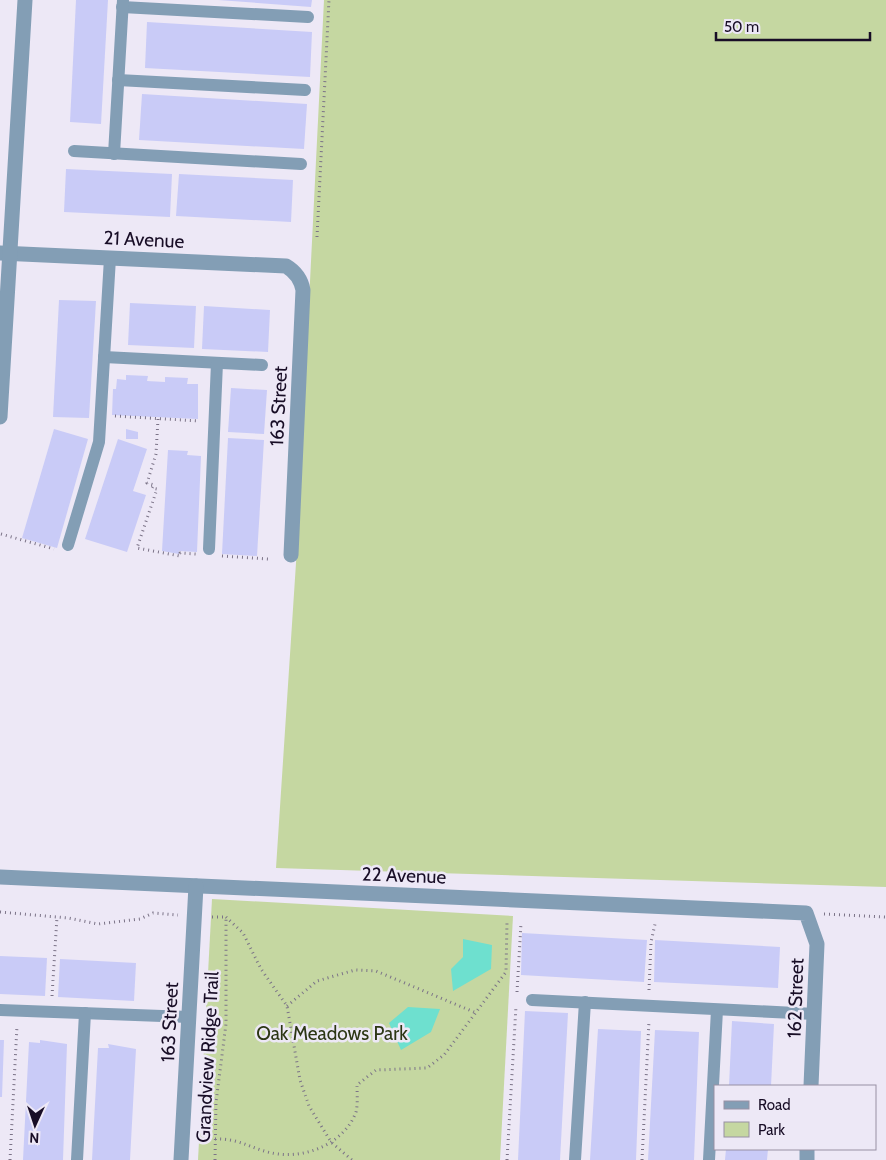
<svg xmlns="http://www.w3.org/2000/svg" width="886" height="1160" viewBox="0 0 886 1160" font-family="Cabin,sans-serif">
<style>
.green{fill:#c5d7a1}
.water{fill:#6ee0cf}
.building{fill:#c9cbf7}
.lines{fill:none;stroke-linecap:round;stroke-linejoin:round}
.path{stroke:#7b7387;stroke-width:3;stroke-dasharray:1 4;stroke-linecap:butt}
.lane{stroke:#839eb5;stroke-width:12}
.street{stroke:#839eb5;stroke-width:15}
.labels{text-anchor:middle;stroke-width:5;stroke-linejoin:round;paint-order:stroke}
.street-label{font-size:19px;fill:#180d26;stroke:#ede8f6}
.park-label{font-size:19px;fill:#2c3614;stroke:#ede8f6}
</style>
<rect width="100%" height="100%" fill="#ede8f6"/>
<g class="green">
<path d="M324,0H886V887L276,868L296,563Z"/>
<path d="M212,899L513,916L500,1160H198Z"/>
</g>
<g class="water">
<path d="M463,939L492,945L491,969L453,991L451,969L463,957Z"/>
<path d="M408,1007L440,1009L431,1032L401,1050L389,1023Z"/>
</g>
<g class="building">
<path d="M76,0H108L101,124L70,122Z"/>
<path d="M218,0H312L311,7Z"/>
<path d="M147,22L312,32L310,77L145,68Z"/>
<path d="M142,94L307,104L304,149L139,140Z"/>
<path d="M66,169L172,174L170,217L64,212Z"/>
<path d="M179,174L293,180L291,222L176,216Z"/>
<path d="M59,300L96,301L89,418L53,417Z"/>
<path d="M130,303L196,306L194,348L128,345Z"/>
<path d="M204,306L270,310L268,352L202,349Z"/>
<path d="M126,375L148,376L147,381L165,382V377L188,378L187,384H198V419L112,415L113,389H116L117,379L126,380Z"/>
<path d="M231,388L267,390L264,434L228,432Z"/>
<path d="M54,429L88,439L57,548L22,538Z"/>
<path d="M126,429L138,432V439H126Z"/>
<path d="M228,438L264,440L257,556L222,554Z"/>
<path d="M118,439L147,449L133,491L146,495L127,552L85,539Z"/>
<path d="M168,450L188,451L187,455L201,456L197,552L179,551V554L162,551Z"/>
<path d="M522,933L647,940L644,982L521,975Z"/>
<path d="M655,940L780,947L778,988L654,982Z"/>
<path d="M0,956L47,958L45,996L0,994Z"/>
<path d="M60,959L136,963L134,1001L58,997Z"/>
<path d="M525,1011L568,1013L560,1160H518Z"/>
<path d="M732,1021L774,1024L771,1086H729Z"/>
<path d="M598,1029L641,1031L636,1160H590Z"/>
<path d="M655,1030L699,1032L694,1160H648Z"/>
<path d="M0,1040H4L2,1097H0Z"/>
<path d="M40,1040L67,1044L63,1160H23L29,1042L40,1043Z"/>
<path d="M108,1044L136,1049L130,1160H92L98,1048H109Z"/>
<path d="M726,1149H768L767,1160H725Z"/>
</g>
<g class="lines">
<g class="path">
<path d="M317,237L329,0"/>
<path d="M115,416L199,421"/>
<path d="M158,419L156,454L147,483L154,485L152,488L157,489L137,548L180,556V553L196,554"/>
<path d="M1,534L54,549"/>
<path d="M222,556L268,559"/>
<path d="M0,912L68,918L98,924L140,919L153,913L178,915"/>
<path d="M824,914L886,917"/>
<path d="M212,917H226"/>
<path d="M226,917L243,933L261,969L287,1006L300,1080L309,1106L331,1142L352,1160"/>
<path d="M649,990L651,942L655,924"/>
<path d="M517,992L521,923"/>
<path d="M52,996L57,917"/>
<path d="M287,1006L317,981L355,970L376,971L474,1012"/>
<path d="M215,1139C241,1138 254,1151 278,1154C309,1158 345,1142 356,1112C358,1104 357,1093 357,1085L376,1070L427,1068L444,1055L506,972L507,922"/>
<path d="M10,1160L17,1026"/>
<path d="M215,1160L216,1102L226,1024V917"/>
<path d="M507,1160L516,1006"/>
<path d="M642,1160L649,1021"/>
</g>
<g class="lane">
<path d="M122,7L308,17"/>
<path d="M118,80L305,90"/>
<path d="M74,151L301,164"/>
<path d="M114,154L123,0"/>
<path d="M104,357L262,365"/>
<path d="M68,545L99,442L110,258"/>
<path d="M209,549L217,363"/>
<path d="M532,1000L815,1014"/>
<path d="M0,1010L189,1017"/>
<path d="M77,1160L85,1013"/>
<path d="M575,1160L585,1002"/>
<path d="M709,1160L717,1010"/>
</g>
<g class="street">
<path d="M0,253L286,266C296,272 301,279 303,290L291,555"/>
<path d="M0,417L25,0"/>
<path d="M0,877L806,913L817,944L811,1086"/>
<path d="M181,1160L196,886"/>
<path d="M807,1160V1149"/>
</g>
</g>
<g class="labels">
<g class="street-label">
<text transform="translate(144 239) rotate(3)" y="7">21 Avenue</text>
<text transform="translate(278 406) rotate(-87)" y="7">163 Street</text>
<text transform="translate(404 875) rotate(2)" y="7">22 Avenue</text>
<text transform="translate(795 998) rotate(-88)" y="7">162 Street</text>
<text transform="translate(169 1022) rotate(-87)" y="7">163 Street</text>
<text transform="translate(207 1057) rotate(-87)" y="7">Grandview Ridge Trail</text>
</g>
<g class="park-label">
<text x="332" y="1040">Oak Meadows Park</text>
</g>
</g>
<rect x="714" y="1085" width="162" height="65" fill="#ede8f6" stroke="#9890a3"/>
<rect x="724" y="1101" width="25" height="8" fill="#839eb5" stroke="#9890a3"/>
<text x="758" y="1110" font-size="15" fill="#180d26">Road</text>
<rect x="724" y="1122" width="25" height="15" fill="#c5d7a1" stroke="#9890a3"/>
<text x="758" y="1135" font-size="15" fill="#180d26">Park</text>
<g transform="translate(35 1125) rotate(183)" stroke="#ede8f6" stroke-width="4" paint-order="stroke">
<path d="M0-4L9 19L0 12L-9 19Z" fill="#180d26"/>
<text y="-8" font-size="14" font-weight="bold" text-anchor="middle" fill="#180d26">N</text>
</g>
<path d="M716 32v8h154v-8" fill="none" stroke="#180d26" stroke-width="2.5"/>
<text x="724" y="32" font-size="15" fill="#180d26" stroke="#ede8f6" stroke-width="4" paint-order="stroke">50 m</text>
</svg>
